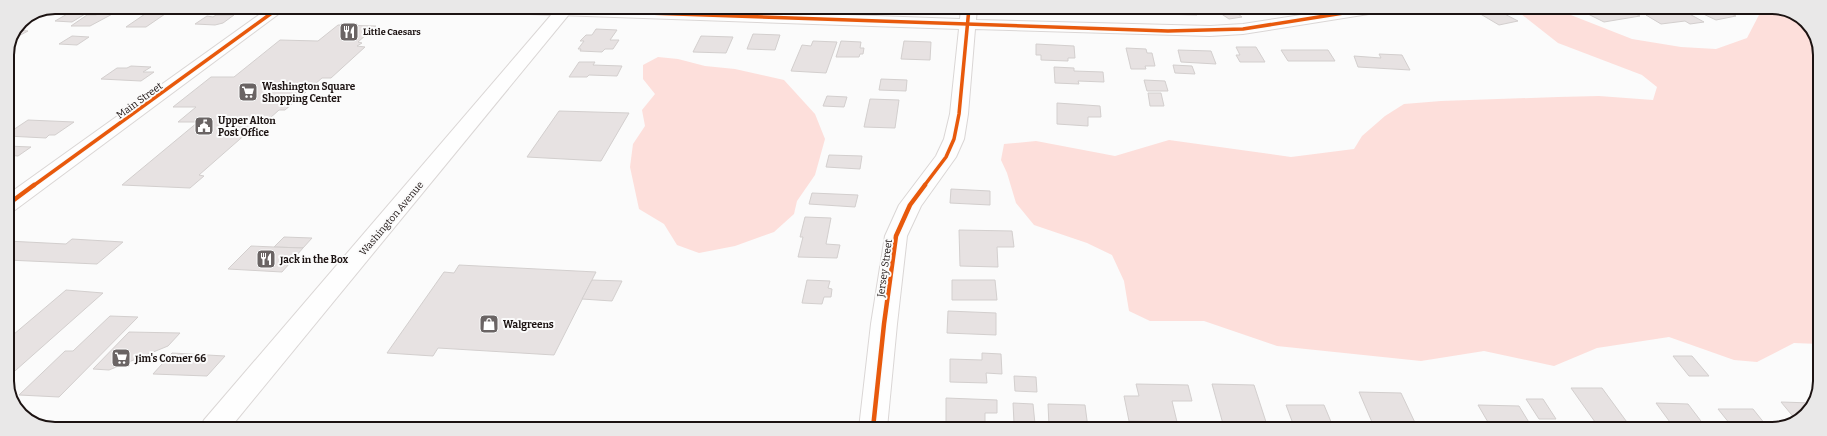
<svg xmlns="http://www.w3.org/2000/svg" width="1827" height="436" viewBox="0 0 1827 436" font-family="Bitter,serif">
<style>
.green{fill:#fddfdb}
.building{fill:#e7e2e2;stroke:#d3cfce}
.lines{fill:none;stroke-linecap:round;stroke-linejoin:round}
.minor-casing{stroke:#dad6d5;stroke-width:2}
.secondary-casing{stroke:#dad6d5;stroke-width:2}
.minor{fill:#fefefe;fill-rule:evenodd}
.secondary{fill:#fefefe;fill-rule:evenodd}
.cycleway-far1-casing{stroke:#fbfbfb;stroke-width:5.5}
.cycleway-casing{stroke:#fbfbfb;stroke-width:7}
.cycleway-far1{stroke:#e8590c;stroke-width:3.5}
.cycleway{stroke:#e8590c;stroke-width:4.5}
.labels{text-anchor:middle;stroke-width:4;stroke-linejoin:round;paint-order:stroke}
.far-poi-label{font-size:9px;font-weight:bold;fill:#1c1312;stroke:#fbfbfb;text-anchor:start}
.poi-label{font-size:10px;font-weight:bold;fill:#1c1312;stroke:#fbfbfb;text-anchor:start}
.street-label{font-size:10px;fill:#1c1312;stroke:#fbfbfb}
.rim{fill:none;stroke:#1c1312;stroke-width:2}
</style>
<rect width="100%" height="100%" fill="#fbfbfb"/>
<g class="green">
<path d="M1522,8H1553L1632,39L1681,47L1716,49L1747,38L1760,13V8H1782L1808,23L1820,51L1819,344L1794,343L1757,362L1734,360L1669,337L1597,348L1554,366L1484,351L1421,361L1277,346L1204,321H1150L1129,311L1124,281L1112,255L1087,243L1034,225L1016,203L1007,173L1001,160L1004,144L1036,141L1115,156L1169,140L1291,157L1354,149L1362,136L1385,116L1404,104L1441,101L1558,97L1599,96L1653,100L1657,87L1642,75L1558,43L1521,14Z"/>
<path d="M658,57L678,59L705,66L735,69L784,80L815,114L825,139L815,175L797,201L794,214L774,232L735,246L699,253L677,245L664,224L639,209L630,167L633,144L645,126L642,110L655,94L643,79V65Z"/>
</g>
<g class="building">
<path d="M1010,8H1041L1042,13L1010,11Z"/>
<path d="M1159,8H1194L1197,15L1161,14Z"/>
<path d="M1604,8H1623L1640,16L1604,22L1584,12L1605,8Z"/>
<path d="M1717,8L1736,16L1716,20L1697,11Z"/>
<path d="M1495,9L1518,21L1499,25L1477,12Z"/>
<path d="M102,11H118L90,26H71L87,15H96Z"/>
<path d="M1234,11L1242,17L1229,19L1220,13Z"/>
<path d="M1684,11L1704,22L1690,24L1685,21L1661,24L1646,15Z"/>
<path d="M69,13L85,14L72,22L55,21Z"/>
<path d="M145,14H165L146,27H126Z"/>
<path d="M216,15H234L223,23L215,25L195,24L207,16L213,17Z"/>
<path d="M338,25L376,26L358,42L362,43L357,46L365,47L331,78H322L285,110H279L270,118H264L199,175L204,176L190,188L122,185L198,122H178L196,107H173L211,77H234L280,40L318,41Z"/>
<path d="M596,29L617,30L610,40H619L613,49H605L602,52L580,51L581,49H578L584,41H580L586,35H592Z"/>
<path d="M17,30L28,31L13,39Z"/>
<path d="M753,34L780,35L775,50L747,49Z"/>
<path d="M72,36L89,37L77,45L59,44Z"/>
<path d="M701,36L733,37L726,53L693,52Z"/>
<path d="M813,41L837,42L826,73L791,71L802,45L811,46Z"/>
<path d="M841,41L861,42L860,48H864L863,54H860L859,57H836Z"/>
<path d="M904,41L931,42L930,60L901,59Z"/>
<path d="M1036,44L1074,46L1075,58H1068V61L1041,60V55H1036Z"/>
<path d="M1236,47H1256L1265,62H1240L1236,55H1240Z"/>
<path d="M1126,48L1146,49L1147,53H1152L1155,66H1145L1146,69H1131Z"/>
<path d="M1178,50L1211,51L1216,64L1181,62Z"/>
<path d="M1281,50H1328L1335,61H1288Z"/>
<path d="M1379,54L1402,55L1410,70L1358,67L1354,56L1381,58Z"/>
<path d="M579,62H595L593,65L622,66L617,76L589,75L587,77H569Z"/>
<path d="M1173,65L1192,66L1195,74L1175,73Z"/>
<path d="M131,66L151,67L143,72H154L141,81L101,79L117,68H127Z"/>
<path d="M1054,67L1074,68V71L1103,72L1104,82L1078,81L1079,84L1055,83Z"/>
<path d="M881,79L907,80L906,91L879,90Z"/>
<path d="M1144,80L1165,81L1168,91H1147Z"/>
<path d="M1148,93H1161L1164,106H1150Z"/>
<path d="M827,96L847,97L844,107L823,106Z"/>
<path d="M870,99L899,100L895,128L864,127Z"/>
<path d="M1057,103L1100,106L1101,117H1088V126L1057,124Z"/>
<path d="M559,111L629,113L601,161L527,157Z"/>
<path d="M28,120L74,122L55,135H49L46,138L7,136V134Z"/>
<path d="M7,146L31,147L18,156L7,155Z"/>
<path d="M829,155L862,156L860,169L826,167Z"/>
<path d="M951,189L990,191V205L950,203Z"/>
<path d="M812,193L858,195L855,207L809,204Z"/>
<path d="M805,217L831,218L826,244L840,245L837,258L798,257L803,237H800Z"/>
<path d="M959,230L1012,231L1014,247H997L998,267L960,266Z"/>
<path d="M284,237L312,238L303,248L274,247Z"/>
<path d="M72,239L123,242L97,264L7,260V241L66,244Z"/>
<path d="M251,246L274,247L303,248L282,272L228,269Z"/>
<path d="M459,265L596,272L554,355L438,348L433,356L387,353L444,272L454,273Z"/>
<path d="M592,280L622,281L612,301L582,299Z"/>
<path d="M807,280L830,281L828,288L832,289L831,297H824L822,304L802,303Z"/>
<path d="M952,280H995L997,300H952Z"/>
<path d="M66,290L103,293L7,378V340Z"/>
<path d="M948,311L996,313V335L947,333Z"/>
<path d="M110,316L138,317L59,397L19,395L65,351H73Z"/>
<path d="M129,332L180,333L168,346L109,370L93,369Z"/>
<path d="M172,353L225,356L207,376L153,374Z"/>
<path d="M982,353L1001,354L1002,374L986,373L987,383L950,382V359L982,360Z"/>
<path d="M1673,356H1692L1709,376H1689Z"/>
<path d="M1014,376L1036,377L1037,392L1015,391Z"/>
<path d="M1136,384L1188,385L1192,401H1172L1177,422L1129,421L1124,396H1139Z"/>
<path d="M1212,384L1254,385L1267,425L1223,424Z"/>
<path d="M1571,388H1602L1632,429H1600Z"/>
<path d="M1359,392L1401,393L1418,429H1375Z"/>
<path d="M946,398L997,400V413H985V426L946,425Z"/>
<path d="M1526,399H1543L1556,419H1539Z"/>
<path d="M1781,402L1812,403L1804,417L1796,420Z"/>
<path d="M1013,403L1033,404L1035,424L1014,423Z"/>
<path d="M1656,403L1688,404L1707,429H1675Z"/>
<path d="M1048,404L1085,405L1088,428L1058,429L1057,426H1049Z"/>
<path d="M1286,405H1324L1334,429H1295Z"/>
<path d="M1478,405L1519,406L1533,429H1492Z"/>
<path d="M1718,409H1753L1769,429H1734Z"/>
</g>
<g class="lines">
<defs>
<g id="minor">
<path d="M270,7H288L15,210L7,211V195Z"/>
<path d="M462,7H618L960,19L961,8H977L976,20L1210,26L1243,24L1347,8H1383L1381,11L1375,13L1243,34L1210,36L975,29L968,114L964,139L956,157L921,206L907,236L897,324L887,428H859L871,324L885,236L899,205L936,156L944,139L950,114L959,29L470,12L464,10Z"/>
</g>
<path id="secondary" d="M558,7H575L230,428H200L204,420Z"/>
</defs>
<use href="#minor" class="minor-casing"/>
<use href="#secondary" class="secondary-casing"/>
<use href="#minor" class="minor"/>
<use href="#secondary" class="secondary"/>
<defs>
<g id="cycleway-far1">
<path d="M470,7L1168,31L1243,29L1375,8"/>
<path d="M33,186L280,7"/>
<path d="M924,186L946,157L954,139L959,114L969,8"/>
</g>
<g id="cycleway">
<path d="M7,205L34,185"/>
<path d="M873,428L884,324L896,236L910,205L925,185"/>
</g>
</defs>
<use href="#cycleway-far1" class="cycleway-far1-casing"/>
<use href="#cycleway" class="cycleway-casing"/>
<use href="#cycleway-far1" class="cycleway-far1"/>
<use href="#cycleway" class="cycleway"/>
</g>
<defs>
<symbol id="restaurant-square" viewBox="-11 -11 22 22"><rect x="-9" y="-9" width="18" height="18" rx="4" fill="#6a6464" stroke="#fbfbfb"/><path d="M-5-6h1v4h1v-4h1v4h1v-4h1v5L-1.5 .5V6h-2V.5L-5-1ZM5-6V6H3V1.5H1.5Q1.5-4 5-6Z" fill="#fff"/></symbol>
<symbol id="supermarket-square" viewBox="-11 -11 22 22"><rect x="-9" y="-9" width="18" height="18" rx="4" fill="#6a6464" stroke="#fbfbfb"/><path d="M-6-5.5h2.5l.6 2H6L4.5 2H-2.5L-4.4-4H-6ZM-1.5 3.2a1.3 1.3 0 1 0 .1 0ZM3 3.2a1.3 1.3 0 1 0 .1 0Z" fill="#fff"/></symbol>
<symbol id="civic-square" viewBox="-11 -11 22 22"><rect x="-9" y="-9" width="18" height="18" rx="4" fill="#6a6464" stroke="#fbfbfb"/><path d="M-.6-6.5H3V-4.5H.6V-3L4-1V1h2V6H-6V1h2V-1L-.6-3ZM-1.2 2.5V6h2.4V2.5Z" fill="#fff"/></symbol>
<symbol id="shop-square" viewBox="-11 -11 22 22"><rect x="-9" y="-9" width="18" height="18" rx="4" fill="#6a6464" stroke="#fbfbfb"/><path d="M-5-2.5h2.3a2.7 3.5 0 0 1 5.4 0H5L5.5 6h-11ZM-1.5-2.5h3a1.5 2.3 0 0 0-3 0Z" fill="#fff"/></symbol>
</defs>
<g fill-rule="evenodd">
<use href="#restaurant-square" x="338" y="21" width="22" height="22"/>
<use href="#supermarket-square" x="237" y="81" width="22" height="22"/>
<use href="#civic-square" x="193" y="115" width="22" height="22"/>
<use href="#restaurant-square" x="255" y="248" width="22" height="22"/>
<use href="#shop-square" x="478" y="313" width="22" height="22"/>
<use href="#supermarket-square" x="110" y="347" width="22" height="22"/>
</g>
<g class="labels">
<g class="far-poi-label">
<text x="363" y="35">Little Caesars</text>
</g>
<g class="poi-label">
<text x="262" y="90">Washington Square<tspan x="262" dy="12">Shopping Center</tspan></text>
<text x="218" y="124">Upper Alton<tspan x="218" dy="12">Post Office</tspan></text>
<text x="280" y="263">Jack in the Box</text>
<text x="503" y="328">Walgreens</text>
<text x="135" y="362">Jim's Corner 66</text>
</g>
<g class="street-label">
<text transform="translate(139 100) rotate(-36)" y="4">Main Street</text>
<text transform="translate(391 218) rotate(-50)" y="4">Washington Avenue</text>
<text transform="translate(884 268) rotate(-82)" y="4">Jersey Street</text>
</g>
</g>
<path d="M0 0H1827V436H0ZM55 14H1772A41 41 0 0 1 1813 55V381A41 41 0 0 1 1772 422H55A41 41 0 0 1 14 381V55A41 41 0 0 1 55 14Z" fill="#e9e8e8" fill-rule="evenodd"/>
<path class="rim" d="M55 14H1772A41 41 0 0 1 1813 55V381A41 41 0 0 1 1772 422H55A41 41 0 0 1 14 381V55A41 41 0 0 1 55 14Z"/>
</svg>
